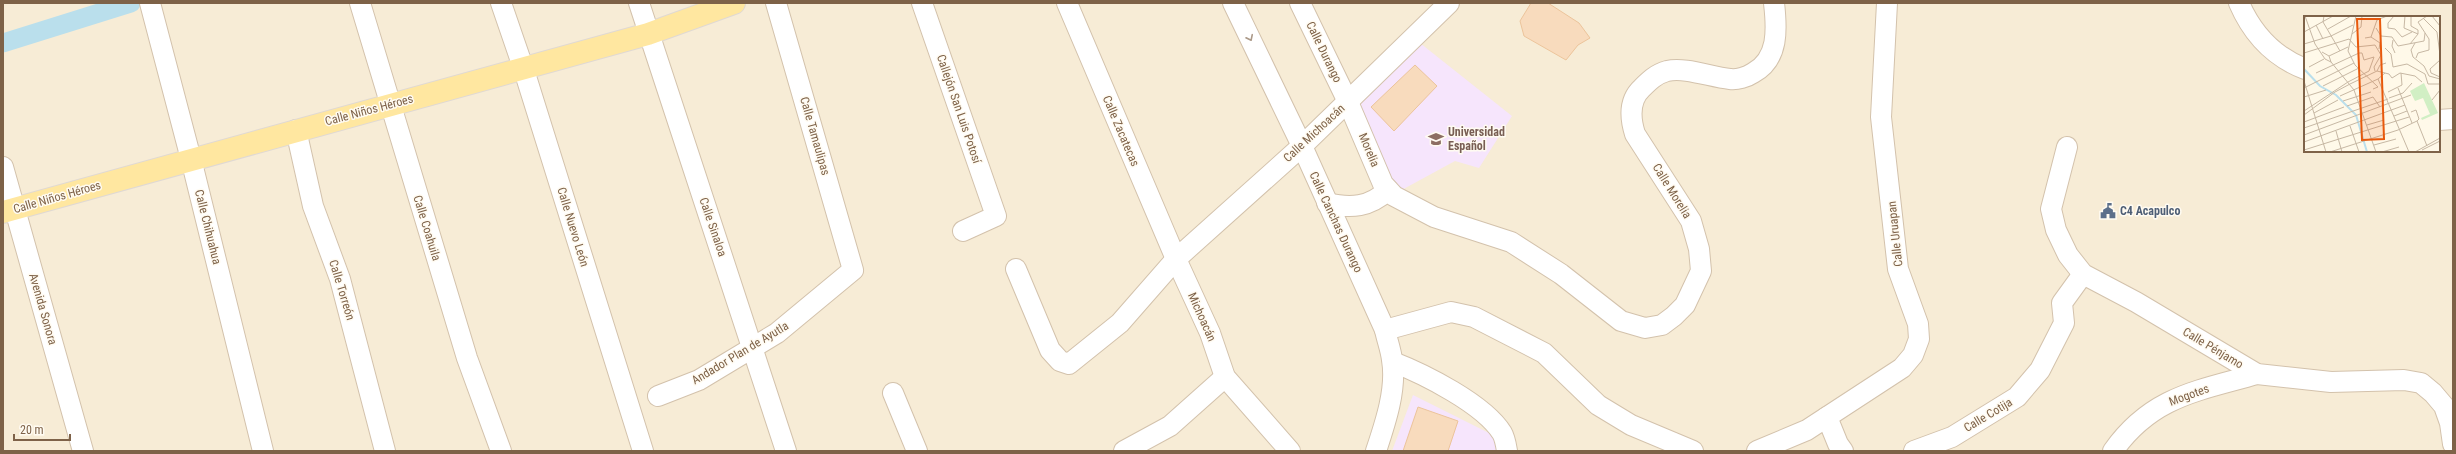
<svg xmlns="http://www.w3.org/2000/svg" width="2456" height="454" viewBox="0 0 2456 454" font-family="'Roboto Condensed',sans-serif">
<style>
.residential{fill:#f7ecd6;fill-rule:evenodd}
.education{fill:#f6e5fc}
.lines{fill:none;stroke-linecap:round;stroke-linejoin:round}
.canal{stroke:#badfec;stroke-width:19}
.building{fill:#f8dbbd;stroke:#ecc49b}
.minor-casing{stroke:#d3c2ac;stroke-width:22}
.major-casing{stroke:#e0d9d3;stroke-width:24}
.minor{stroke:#fff;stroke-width:20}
.major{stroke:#ffe7a0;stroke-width:22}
.oneway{stroke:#ab9988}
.labels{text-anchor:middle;stroke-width:3;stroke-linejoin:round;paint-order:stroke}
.street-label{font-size:12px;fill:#7e6248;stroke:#fffbf2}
.education-label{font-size:12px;font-weight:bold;fill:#785e54;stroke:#fffbf2;text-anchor:start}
.service-label{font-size:12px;font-weight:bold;fill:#4e5e75;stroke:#fffbf2;text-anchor:start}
.inset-river{fill:none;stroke:#badfec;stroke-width:2}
.inset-road{fill:none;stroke:#c7b8a4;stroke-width:1}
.view{fill:#e8590c;fill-opacity:0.15;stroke:#e8590c;stroke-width:2}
.inset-edge{fill:none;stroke:#7e6248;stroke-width:2}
</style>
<rect width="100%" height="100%" fill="#fff9e9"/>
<path class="residential" d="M3,3H2453V451H3ZM2305,17H2439V151H2305Z"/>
<g class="education">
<path d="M1420,43L1512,116L1479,168L1455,161L1398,192L1358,103Z"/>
<path d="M1413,395L1495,436L1499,451H1392Z"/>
</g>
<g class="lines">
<path class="canal" d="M3,43L131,3"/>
</g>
<g class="building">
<path d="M1531,3H1548L1579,23L1590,38L1578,45L1566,60L1524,36L1520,21Z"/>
<path d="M1415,65L1437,86L1394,131L1371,107Z"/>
<path d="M1418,407L1458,421L1448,451H1403Z"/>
</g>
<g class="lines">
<defs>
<g id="minor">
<path d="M150,3L191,159L263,451"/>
<path d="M360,3L467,358L501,451"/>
<path d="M501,3L523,67L643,451"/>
<path d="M639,3L786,451"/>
<path d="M922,3L996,216L963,231"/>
<path d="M1067,3L1176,259L1210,333L1225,377L1290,451"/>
<path d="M1233,3L1302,146L1385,330C1387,340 1391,350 1392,360C1397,389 1385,424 1376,451"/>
<path d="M1300,3L1348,102L1383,184L1394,196L1434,217L1511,242L1561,274L1621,321L1645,328L1662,325L1674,316L1685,305L1701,271L1699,249L1691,221L1635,134C1630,118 1629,100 1642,88C1649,81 1656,74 1667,71C1686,67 1710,77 1730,79C1737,80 1747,77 1753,73C1779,59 1777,29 1774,3"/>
<path d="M2239,3C2252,33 2274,57 2305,69"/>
<path d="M2439,120L2453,119"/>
<path d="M296,130L313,206L340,279L385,451"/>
<path d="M2067,147L2051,209L2056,230L2068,255L2083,274L2136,302L2257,374L2331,382L2404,380L2421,383L2433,393L2444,406L2450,423L2453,444"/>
<path d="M3,167L83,451"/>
<path d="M1327,203C1351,209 1370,207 1388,190"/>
<path d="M1016,269L1050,350L1060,361L1069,364L1120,323L1176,259L1302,146L1449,3"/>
<path d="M1385,330L1451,312L1474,317L1544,353L1598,405L1631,425L1693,451"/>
<path d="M1393,362C1424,374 1484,404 1502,433C1505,438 1506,445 1507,451"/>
<path d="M893,393L917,451"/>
<path d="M658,396L699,380L777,333L853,270L776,3"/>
<path d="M1827,417L1838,444L1843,451"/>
<path d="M1124,451L1170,426L1225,377"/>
<path d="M1757,451L1807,430L1902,368L1913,355L1919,339L1918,324L1898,269L1881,117L1887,3"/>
<path d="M1914,451L1952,437L2017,397L2040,370L2064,323L2062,303L2083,274"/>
<path d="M2113,451C2152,396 2198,391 2257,374"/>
</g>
<path id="major" d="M3,212L648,34L734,3"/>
</defs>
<use href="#minor" class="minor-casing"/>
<use href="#major" class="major-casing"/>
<use href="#minor" class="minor"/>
<use href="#major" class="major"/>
</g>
<defs><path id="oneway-chevron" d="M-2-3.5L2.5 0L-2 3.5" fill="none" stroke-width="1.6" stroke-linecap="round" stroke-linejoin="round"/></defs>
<use class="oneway" href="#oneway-chevron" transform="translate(1250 38) rotate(64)"/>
<defs>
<symbol id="university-bare" viewBox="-9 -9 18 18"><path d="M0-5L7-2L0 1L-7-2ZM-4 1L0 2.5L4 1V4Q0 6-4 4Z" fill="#8d6e63" stroke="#fffbf2" stroke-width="2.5" paint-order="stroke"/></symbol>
<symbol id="civic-bare" viewBox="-9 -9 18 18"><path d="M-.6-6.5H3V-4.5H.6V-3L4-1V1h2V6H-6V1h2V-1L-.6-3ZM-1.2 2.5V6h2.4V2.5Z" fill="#5c6f8a" stroke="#fffbf2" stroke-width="2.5" paint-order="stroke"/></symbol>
</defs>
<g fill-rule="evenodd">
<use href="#university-bare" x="1425" y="128" width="22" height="22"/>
<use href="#civic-bare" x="2097" y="200" width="22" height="22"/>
</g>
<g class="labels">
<g class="street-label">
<text transform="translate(1324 52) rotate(64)" y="4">Calle Durango</text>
<text transform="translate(959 109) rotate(71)" y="4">Callejón San Luis Potosí</text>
<text transform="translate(369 110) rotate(-15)" y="4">Calle Niños Héroes</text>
<text transform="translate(1121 131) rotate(67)" y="4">Calle Zacatecas</text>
<text transform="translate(1314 133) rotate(-43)" y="4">Calle Michoacán</text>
<text transform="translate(815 136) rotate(74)" y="4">Calle Tamaulipas</text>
<text transform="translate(1369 150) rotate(67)" y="4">Morelia</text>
<text transform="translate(1672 191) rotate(58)" y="4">Calle Morelia</text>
<text transform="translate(57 197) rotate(-16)" y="4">Calle Niños Héroes</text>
<text transform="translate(1336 222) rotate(65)" y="4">Calle Canchas Durango</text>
<text transform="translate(208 227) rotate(76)" y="4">Calle Chihuahua</text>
<text transform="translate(573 227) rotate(73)" y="4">Calle Nuevo León</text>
<text transform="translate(713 227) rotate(71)" y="4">Calle Sinaloa</text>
<text transform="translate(427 228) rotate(73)" y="4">Calle Coahuila</text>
<text transform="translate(1895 234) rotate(-96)" y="4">Calle Uruapan</text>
<text transform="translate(342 290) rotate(73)" y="4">Calle Torreón</text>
<text transform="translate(43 309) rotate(74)" y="4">Avenida Sonora</text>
<text transform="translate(1202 317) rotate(66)" y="4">Michoacán</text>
<text transform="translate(2213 348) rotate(31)" y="4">Calle Pénjamo</text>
<text transform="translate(740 353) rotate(-31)" y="4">Andador Plan de Ayutla</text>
<text transform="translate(2189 395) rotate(-20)" y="4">Mogotes</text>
<text transform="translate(1988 415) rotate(-31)" y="4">Calle Cotija</text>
</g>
<g class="education-label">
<text x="1448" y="136">Universidad<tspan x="1448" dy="14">Español</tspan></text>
</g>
<g class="service-label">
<text x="2120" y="215">C4 Acapulco</text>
</g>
</g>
<g transform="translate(2304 16)">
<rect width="136" height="136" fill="#fff9e9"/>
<path d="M120,67L134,97L118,104L117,102L126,98L119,82L111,85L106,75Z" fill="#d1efc4"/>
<path class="inset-river" d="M0,53L16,70L32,79L52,99L63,136"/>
<path class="inset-road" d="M1,0L11,28L21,43L27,46M20,0L19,6L36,35M52,0L44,35L51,49L74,71L69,73M90,0L84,7V12L91,13L98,21L108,16M101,0L100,12L114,18M107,0V10L114,14V18M128,0L136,10M119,2L133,16L136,39M12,9L19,23M72,12L77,20L88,21L94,30L120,25L121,17M24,13L47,0M0,16L29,0M48,18L57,11L58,0M67,21L76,27L75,33M61,22L67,21L73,4L83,0M89,24L88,30L91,37M111,27L107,34L109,41L120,50L125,60L136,63M0,28L27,20L49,9M106,28L114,18M81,32L87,38L89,51L103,48L121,58L124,68H136M18,36L25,40L27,46L50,74L72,136M0,37L45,23L52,31L71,29L77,39L70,51L71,55M25,40L44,31M112,42L114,37L125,34V23L114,6L123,0M136,44L126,53L127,57L136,61M5,51L20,43M73,55L76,49L82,47M12,57L55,37H58L60,44L70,41L65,55L44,66M74,63L105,136M0,65L22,136M46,68L73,55L85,58L88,62L96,57L111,60L118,66M19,70L55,52M0,72L50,47M94,72L108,107M84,76L98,69L97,57M36,80L74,63L81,57M0,81L22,74M85,82L99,77L108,67M128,84L136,74M39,85L67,76M43,90L69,81L76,91M0,95L44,66M107,96L112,94L115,103L113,105M10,97L34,84M0,99L31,76L46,68M90,100L103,95M113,105L123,130M0,106L40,91M63,109L80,104M46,110L55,136M0,112L84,83M32,115L38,136M0,119L107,79M0,126L101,89M70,129L92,123M0,134L105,101M118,134L136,125M26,136L94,114L113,105M78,136L95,131M111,136L136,122"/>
<path class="view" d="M53,3H76L80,123L58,124Z"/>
<rect width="136" height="136" class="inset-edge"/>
</g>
<rect width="2456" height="454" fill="none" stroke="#7e6248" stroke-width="8"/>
<path d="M14 434v6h56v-6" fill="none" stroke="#7e6248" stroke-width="2"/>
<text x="20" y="434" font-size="12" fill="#7e6248" stroke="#fffbf2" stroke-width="3" paint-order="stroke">20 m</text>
</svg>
